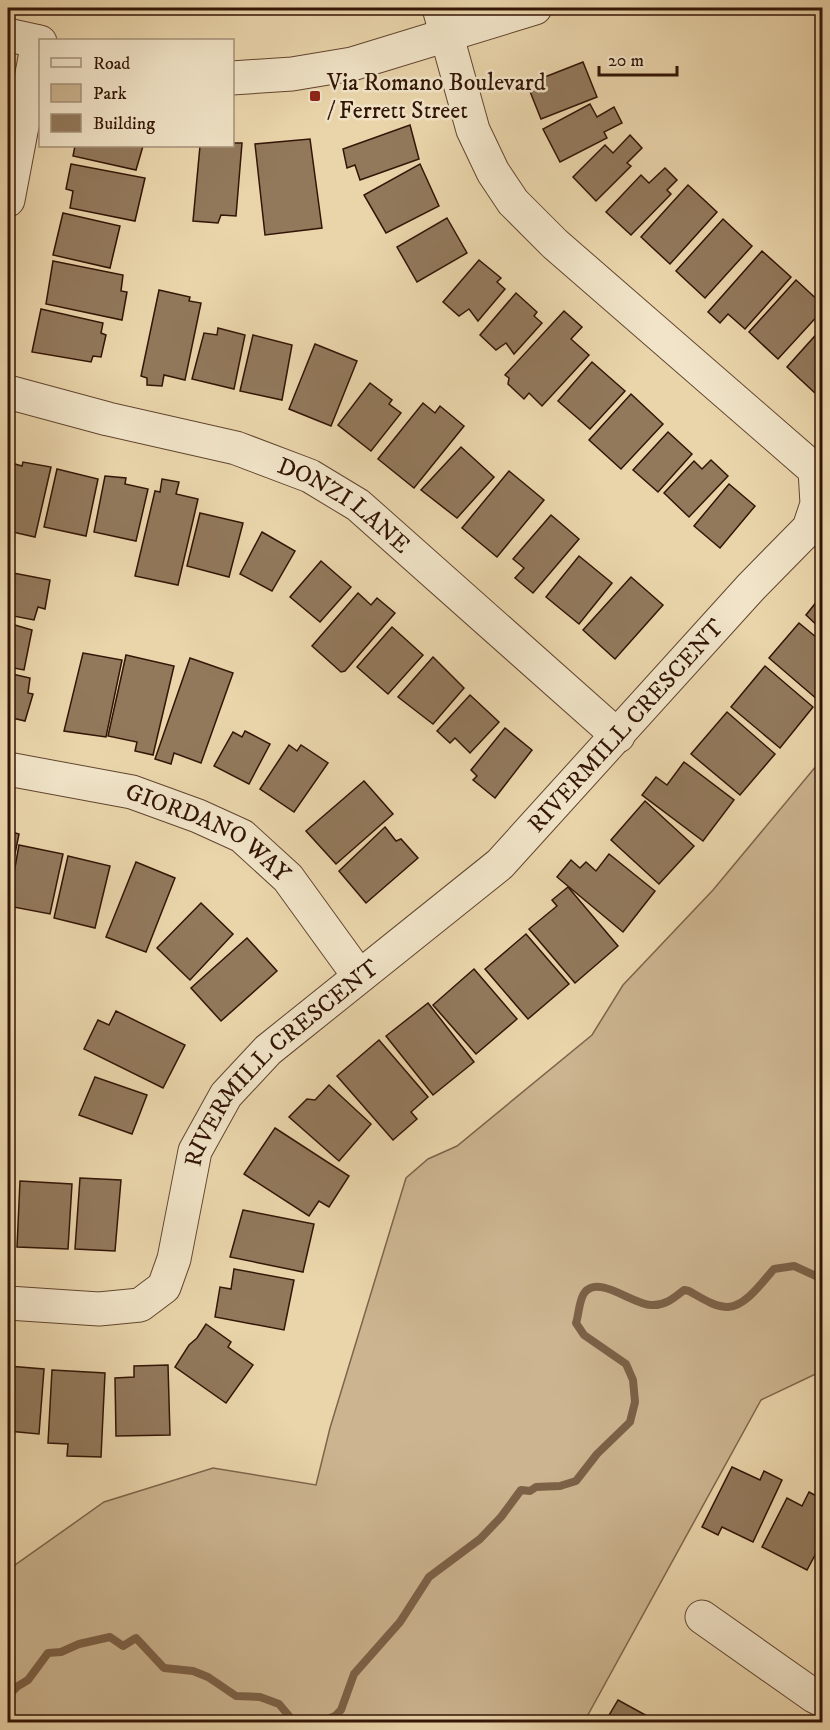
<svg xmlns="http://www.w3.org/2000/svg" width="830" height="1730" viewBox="0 0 830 1730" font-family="'IM FELL DW Pica',serif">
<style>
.green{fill:#cbb48f;stroke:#7f644a;stroke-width:1.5}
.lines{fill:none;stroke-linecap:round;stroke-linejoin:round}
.stream{stroke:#7c6147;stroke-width:8}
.building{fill:#92795c;stroke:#331506;stroke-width:1.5}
.minor-casing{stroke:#61452f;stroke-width:35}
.minor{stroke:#f1e4c8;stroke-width:33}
.poi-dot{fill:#8f2418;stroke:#f1e4c8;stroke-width:2}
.labels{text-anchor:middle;stroke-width:5;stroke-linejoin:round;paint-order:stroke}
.poi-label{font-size:24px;fill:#331506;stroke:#f1e4c8;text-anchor:start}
.street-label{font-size:24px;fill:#331506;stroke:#f1e4c8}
</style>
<rect width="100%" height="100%" fill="#ead5ab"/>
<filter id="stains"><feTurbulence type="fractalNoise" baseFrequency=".00333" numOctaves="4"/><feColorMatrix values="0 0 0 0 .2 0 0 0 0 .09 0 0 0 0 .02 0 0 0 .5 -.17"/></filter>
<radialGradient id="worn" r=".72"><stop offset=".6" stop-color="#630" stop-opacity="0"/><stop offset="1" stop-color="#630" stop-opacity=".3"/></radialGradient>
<path class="green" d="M822,759V1371L761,1400L584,1722H8V1570L104,1502L213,1468L316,1485L330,1428L406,1178L428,1159L457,1146L592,1035L623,985L713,890Z"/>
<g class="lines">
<g class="stream">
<path d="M8,1696L18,1686L28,1680L48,1653L61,1652L79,1644L110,1637L123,1646L136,1638L164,1668L193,1671L208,1677L236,1696L260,1697L279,1704L294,1722"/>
<path d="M320,1722L335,1716L341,1710L354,1674L400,1622L429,1577L480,1539L501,1517L521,1490L530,1491L536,1487L560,1486L576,1481L597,1454L630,1422L635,1402L633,1380L626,1364L584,1335L576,1323C579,1314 579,1299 585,1292C599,1275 632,1304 651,1305C665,1306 674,1298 684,1290L689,1291C700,1297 714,1307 728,1307C746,1306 763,1281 774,1269L794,1266L816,1276L822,1274"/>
</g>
</g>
<g class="building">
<path d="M583,62L597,97L541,119L527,84Z"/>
<path d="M590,104L597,117L614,107L622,123L604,132L607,138L560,162L543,129Z"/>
<path d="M410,125L419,159L360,180L355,165L347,168L343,149Z"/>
<path d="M630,135L642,148L627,163L631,166L596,201L573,177L605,145L613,153Z"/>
<path d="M310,139L322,228L265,235L255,144Z"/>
<path d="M232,143H242L236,216L221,215L218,223L193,221L200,146H232Z"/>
<path d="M75,146H143L136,170L73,156Z"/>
<path d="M71,164L145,178L135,221L70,208L73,191L66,189Z"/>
<path d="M420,164L439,206L386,233L364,195Z"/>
<path d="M665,168L677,180L667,190L671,194L631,235L606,212L641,175L649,183Z"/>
<path d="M688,185L717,212L670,264L641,237Z"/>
<path d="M63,213L120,226L110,268L53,255Z"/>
<path d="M447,218L467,253L417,282L397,247Z"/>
<path d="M723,219L752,246L705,298L676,271Z"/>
<path d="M762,251L791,277L745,329L728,314L720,323L708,312Z"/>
<path d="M479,260L501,278L497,282L505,289L478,321L469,309L459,316L443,302Z"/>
<path d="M53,261L123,275L121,291L127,292L122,320L46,304Z"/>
<path d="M796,280L822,304V311L778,359L749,332Z"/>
<path d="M159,290L190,297L189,301L201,303L185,380L164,375L162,386L147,385V378L141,376Z"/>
<path d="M516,293L537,312L534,316L542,323L514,354L506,343L496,350L480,335Z"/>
<path d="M41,309L103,323L101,333L106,335L101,357L93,356L91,362L32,352Z"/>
<path d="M564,311L582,327L571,339L589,355L542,406L529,393L524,399L508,384L509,378L505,375Z"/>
<path d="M218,328L245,335L234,389L192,379L204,333L217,335Z"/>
<path d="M822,328V387L816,394L787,367Z"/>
<path d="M253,335L292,345L282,400L240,391Z"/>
<path d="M315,344L357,361L331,426L289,409Z"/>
<path d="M592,362L625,391L590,429L558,401Z"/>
<path d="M370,383L392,400L389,404L401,413L371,451L338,425Z"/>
<path d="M631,394L663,424L621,469L589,440Z"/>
<path d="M423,403L435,413L440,406L464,426L414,488L378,459Z"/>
<path d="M668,432L692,454L658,492L633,470Z"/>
<path d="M461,447L494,477L457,518L421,490Z"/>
<path d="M711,460L728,476L689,517L664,493L694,461L702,469Z"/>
<path d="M8,462L22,466L23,462L51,467L35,537L8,531Z"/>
<path d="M57,469L98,479L86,536L44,527Z"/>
<path d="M509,471L544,500L497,557L462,528Z"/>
<path d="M105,476L126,478L125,484L148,489L136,541L94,532Z"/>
<path d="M162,479L179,482L176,494L198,499L178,585L135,576L155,491L160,492Z"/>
<path d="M729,484L755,506L720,548L694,526Z"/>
<path d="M200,513L243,523L229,577L187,566Z"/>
<path d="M551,515L579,539L533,593L515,578L524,568L513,559Z"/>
<path d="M262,532L295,551L272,591L240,574Z"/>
<path d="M579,556L612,583L579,624L546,597Z"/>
<path d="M321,561L351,587L320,622L290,597Z"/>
<path d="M8,572L50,580L45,609L38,607L34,620L8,615Z"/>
<path d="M631,577L663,605L615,659L583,630Z"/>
<path d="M358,593L371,605L377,598L395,613L345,671L341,672L312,646Z"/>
<path d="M822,595V630L806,615Z"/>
<path d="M8,623L32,630L24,670L8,667Z"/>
<path d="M799,623L822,642V695L818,700L769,658Z"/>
<path d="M392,627L423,655L388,694L357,667Z"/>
<path d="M83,653L122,660L106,737L64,731Z"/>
<path d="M126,655L174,666L153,755L135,751L137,742L108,736Z"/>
<path d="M433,657L464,688L433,724L398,697Z"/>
<path d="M190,658L233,673L201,763L174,753L171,764L155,759Z"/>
<path d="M765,666L813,707L780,748L731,707Z"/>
<path d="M8,673L30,678L28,693L33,694L25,721L8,717Z"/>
<path d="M470,695L499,722L470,753L455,738L450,743L437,731Z"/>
<path d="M727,712L775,754L740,795L691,754Z"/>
<path d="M505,728L532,750L495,798L473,780L477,776L471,770Z"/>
<path d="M245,731L270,744L249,784L214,766L233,732L242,737Z"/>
<path d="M289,745L297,751L301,745L328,763L294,812L260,789Z"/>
<path d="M684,762L734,800L703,841L642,795L656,777L667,785Z"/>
<path d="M364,781L393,814L336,864L306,831Z"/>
<path d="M645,801L694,846L659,884L611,840Z"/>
<path d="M385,827L396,841L401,839L418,858L366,903L339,871Z"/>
<path d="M8,831L19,834L8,888Z"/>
<path d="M19,845L63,854L50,914L8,906Z"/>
<path d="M609,854L655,891L623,932L557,877L571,860L580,868L586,862L596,871Z"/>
<path d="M68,856L110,866L95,928L54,918Z"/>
<path d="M136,862L175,878L146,952L106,937Z"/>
<path d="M568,887L618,946L575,983L529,929L557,906L552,900Z"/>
<path d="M201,903L233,934L190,980L157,948Z"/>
<path d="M526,934L569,984L528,1019L485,969Z"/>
<path d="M247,938L277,971L221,1021L191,988Z"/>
<path d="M474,969L517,1019L476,1054L433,1005Z"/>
<path d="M428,1003L474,1062L433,1095L386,1036Z"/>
<path d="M116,1011L185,1045L163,1088L84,1049L98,1020L109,1025Z"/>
<path d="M379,1040L428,1097L411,1112L417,1119L393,1140L337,1076Z"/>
<path d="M95,1077L147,1095L132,1134L79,1115Z"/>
<path d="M329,1085L371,1124L339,1161L289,1117L307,1099L315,1100Z"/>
<path d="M275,1128L349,1176L329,1207L319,1201L309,1216L244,1174Z"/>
<path d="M80,1178L121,1180L115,1251L75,1249Z"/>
<path d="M8,1180L14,1181L9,1247L8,1246Z"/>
<path d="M20,1181L72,1184L68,1249L17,1247Z"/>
<path d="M243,1210L314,1224L303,1272L230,1257Z"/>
<path d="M234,1269L294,1280L284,1330L215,1317L220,1287L231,1289Z"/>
<path d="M206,1324L231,1342L228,1347L253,1365L226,1403L175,1367L189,1345L197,1338Z"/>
<path d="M168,1365L170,1435L116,1436L115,1378L134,1377V1366Z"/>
<path d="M8,1366L44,1369L39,1434L8,1431Z"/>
<path d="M52,1370L105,1373L101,1457L67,1456L68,1444L48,1443Z"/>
<path d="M732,1467L760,1480L764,1471L782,1480L753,1542L722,1527L718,1535L702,1527Z"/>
<path d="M809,1492L822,1499L816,1515L822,1516V1542L807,1570L762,1547L787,1498L802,1506Z"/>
<path d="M618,1700L658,1722H605Z"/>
</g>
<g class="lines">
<defs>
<g id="minor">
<path d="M8,35L40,42"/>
<path d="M232,78L292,74L352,64L535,8"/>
<path d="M8,200L38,42"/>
<path id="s1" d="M8,392L108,419L236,448L310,476L358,505L618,736"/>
<path id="s2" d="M8,769L132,792L198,816L242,836L288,878L359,976"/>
<path id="s3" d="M8,1303L99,1309L140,1305L164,1287L174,1259L195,1151L226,1095L268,1050L500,864L751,587L809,528L817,504L815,470L555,244L513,202L493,172L473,130L439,8"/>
<path d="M702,1617L814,1696L822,1700"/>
</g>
</defs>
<use href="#minor" class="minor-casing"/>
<use href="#minor" class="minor"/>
</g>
<rect class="poi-dot" x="309" y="90" width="12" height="12" rx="3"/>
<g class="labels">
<g class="poi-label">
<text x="327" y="90">Via Romano Boulevard<tspan x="327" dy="28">/ Ferrett Street</tspan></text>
</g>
<g class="street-label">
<text dy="8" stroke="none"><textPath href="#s1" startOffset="358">DONZI LANE</textPath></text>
<text dy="8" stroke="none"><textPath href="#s3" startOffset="912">RIVERMILL CRESCENT</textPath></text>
<text dy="8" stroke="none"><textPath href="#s2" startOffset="213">GIORDANO WAY</textPath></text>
<text dy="8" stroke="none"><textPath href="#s3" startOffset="426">RIVERMILL CRESCENT</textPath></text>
</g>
</g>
<rect width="830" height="1730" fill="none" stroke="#ead5ab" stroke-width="30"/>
<rect x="9" y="9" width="812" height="1712" fill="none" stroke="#331506" stroke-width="3"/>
<rect x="15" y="15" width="800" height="1700" fill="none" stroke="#331506" stroke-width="1.5"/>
<rect x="39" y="39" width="195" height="108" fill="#f1e4c8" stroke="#a5917a" stroke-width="1.5"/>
<rect x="51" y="58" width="30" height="9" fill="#f1e4c8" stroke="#a5917a" stroke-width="1.5"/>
<text x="93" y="69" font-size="18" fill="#331506">Road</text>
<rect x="51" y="84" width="30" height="18" fill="#cbb48f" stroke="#a5917a" stroke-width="1.5"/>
<text x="93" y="99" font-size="18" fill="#331506">Park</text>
<rect x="51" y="114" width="30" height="18" fill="#92795c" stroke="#a5917a" stroke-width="1.5"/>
<text x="93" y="129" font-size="18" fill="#331506">Building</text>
<path d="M599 66v9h78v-9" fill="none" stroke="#331506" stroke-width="3"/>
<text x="608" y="66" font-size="18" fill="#331506" stroke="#f1e4c8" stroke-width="4.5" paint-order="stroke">20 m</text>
<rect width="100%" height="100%" filter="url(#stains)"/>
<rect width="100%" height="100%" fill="url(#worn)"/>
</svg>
